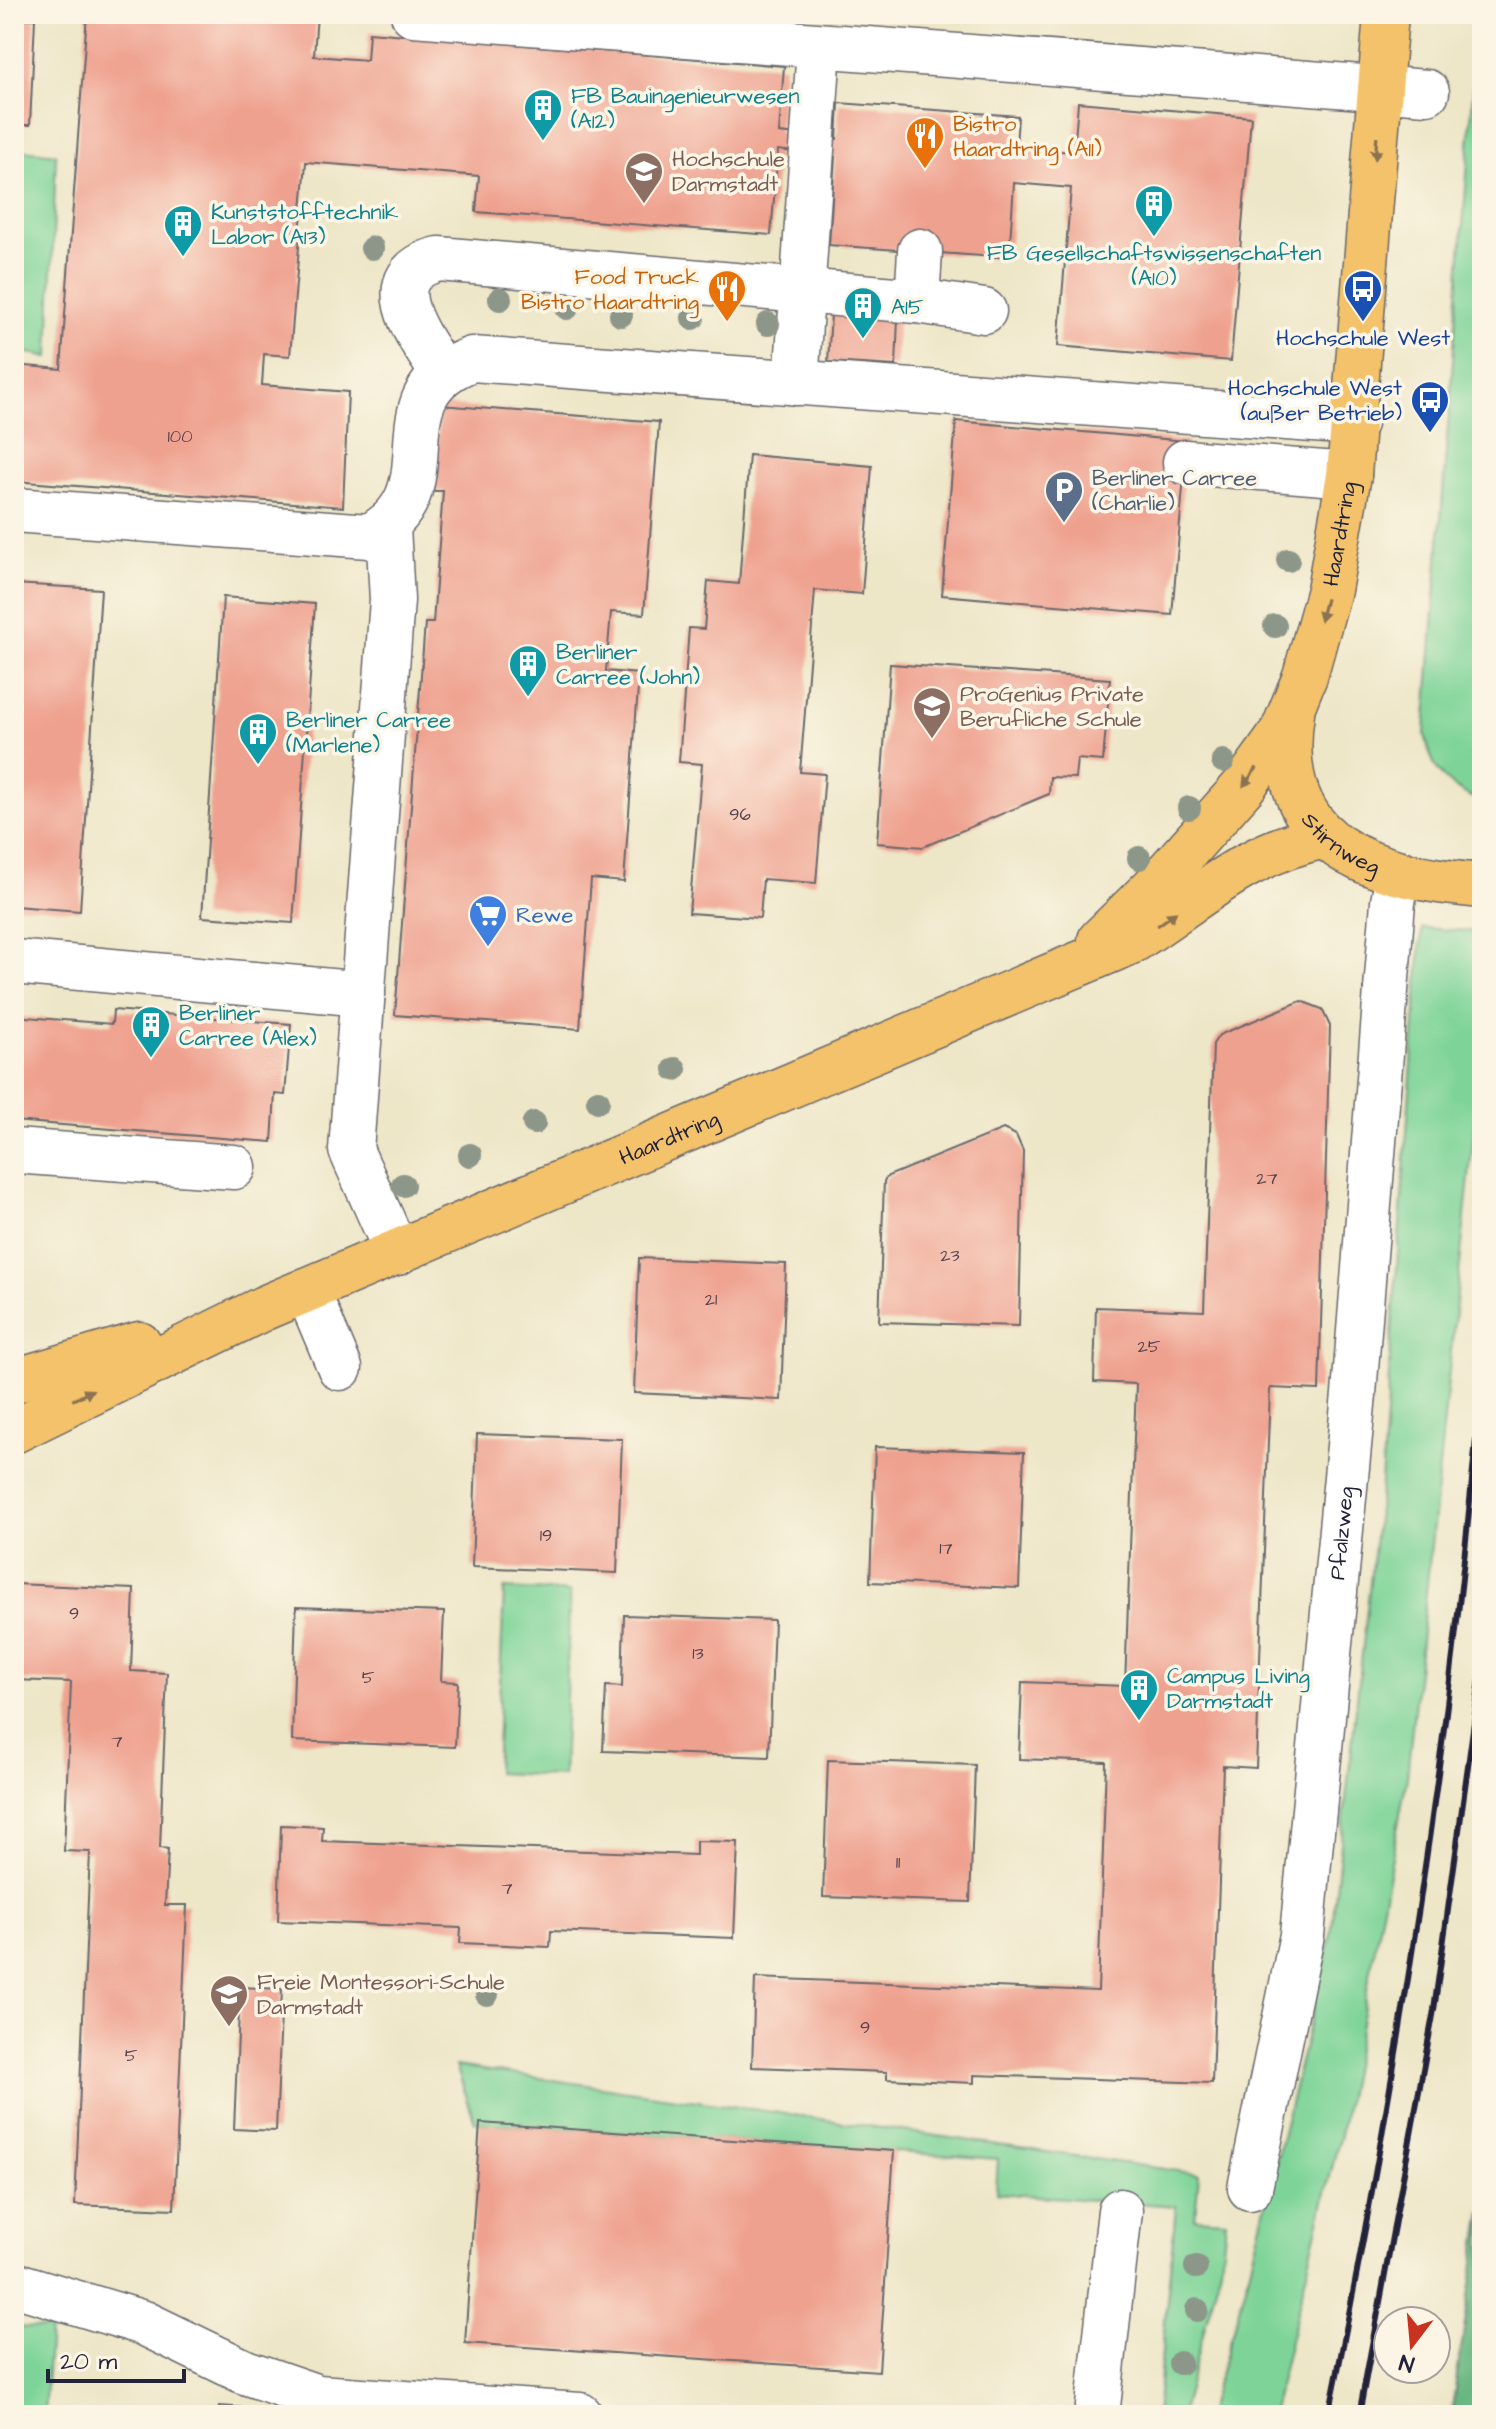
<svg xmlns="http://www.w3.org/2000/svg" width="1496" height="2429" font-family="'Architects Daughter',sans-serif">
	<rect width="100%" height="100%" fill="#fcf5e5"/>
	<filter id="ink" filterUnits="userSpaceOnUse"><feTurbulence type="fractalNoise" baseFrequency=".0125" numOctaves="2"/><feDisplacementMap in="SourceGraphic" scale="16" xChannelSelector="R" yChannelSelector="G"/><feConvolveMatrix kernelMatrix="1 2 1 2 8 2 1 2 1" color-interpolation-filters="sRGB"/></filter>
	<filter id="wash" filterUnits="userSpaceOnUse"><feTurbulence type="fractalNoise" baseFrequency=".006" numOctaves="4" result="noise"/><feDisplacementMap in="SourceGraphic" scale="32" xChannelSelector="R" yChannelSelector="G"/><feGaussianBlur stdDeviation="1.8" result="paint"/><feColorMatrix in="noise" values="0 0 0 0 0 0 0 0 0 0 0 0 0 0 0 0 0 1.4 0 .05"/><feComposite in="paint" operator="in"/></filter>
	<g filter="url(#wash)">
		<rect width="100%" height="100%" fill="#ede6c7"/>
		<!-- green -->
		<path fill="#7ed498" stroke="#507b6a" stroke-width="2" d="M1479,14H1482V801C1445,787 1431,770 1425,732Z
			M14,149L56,154L49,357L14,350Z
			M1422,928L1482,932V1052L1407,1777L1340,2135L1272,2415H1207L1245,2289L1331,1935L1381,1482Z
			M504,1589L570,1592L563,1776L496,1773Z
			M456,2066L1199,2174L1195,2218L1226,2220L1221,2267L1181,2415H1156L1176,2206L996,2193L998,2159L480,2123L475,2122Z
			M14,2327L50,2329L44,2415H14Z"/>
		<!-- forest -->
		<path fill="#66b680" stroke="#446c5e" stroke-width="2" d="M1482,2211V2415H1451Z"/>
		<g id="blocks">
			<!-- building -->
			<path fill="#efa18f" d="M87,14H317L314,56L367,60L369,32L784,66L779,133L837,139L839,103L1018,116L1016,148L1074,152L1078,102L1251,117L1231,361L1058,346L1071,188L1014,183L1009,258L829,245L835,157L778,150L771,235L476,212L479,176L306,162L290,356L264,354L262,385L348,392L343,507L14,481V365L61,369Z
				M14,18L35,19L30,125H14Z
				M831,314L898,318L896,366L828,362Z
				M440,405L659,422L644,614L611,612L606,671L639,674L624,882L591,879L580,1029L395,1015L425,623H433L443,491H433Z
				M956,421L1187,441L1172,615L942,595Z
				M749,455L872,466L862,594L815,590L800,772L825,774L816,883L763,879L760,918L689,913L702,764L679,762L689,628L704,629L708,581L739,584Z
				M14,584L101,589L80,911L14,906Z
				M223,597L315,604L293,923L202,917Z
				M890,664L1110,679L1103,761L1077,759L1075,778L1050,777L1049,794L923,847L877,843Z
				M1301,1001L1322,1009L1330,1026L1319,1390L1270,1388L1256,1768L1223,1766L1212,2083L974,2075V2083L887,2079V2072L752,2067L755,1978L1098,1991L1106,1762L1019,1759L1022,1682L1125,1686L1136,1384L1094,1382L1096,1307L1204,1311L1213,1044L1219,1035Z
				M113,1010L291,1024L285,1095L275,1094L272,1142L14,1121V1016L112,1024Z
				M1003,1129L1016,1135L1023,1151L1019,1326L879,1322L884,1181L888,1176Z
				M639,1258L786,1264L781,1400L634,1393Z
				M477,1434L622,1439L617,1573L472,1567Z
				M875,1447L1024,1452L1019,1588L870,1582Z
				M14,1584L134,1589L131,1671L167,1673L160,1848L168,1849L165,1905H187L174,2209L75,2205L90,1852L64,1851L71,1682L14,1680Z
				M296,1607L444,1612L441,1681L458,1682L455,1747L292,1741Z
				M624,1615L774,1620L769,1757L603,1751L606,1686L622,1687Z
				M828,1760L975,1765L970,1902L823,1897Z
				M281,1825L323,1827L322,1841L696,1855V1841L738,1842L734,1938L551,1931L550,1947L460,1943L461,1928L278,1921Z
				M240,1987L282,1989L276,2131L234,2129Z
				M480,2123L894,2151L879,2371L465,2343Z
				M219,2406L316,2413V2415H218Z"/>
		</g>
	</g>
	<g filter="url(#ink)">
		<use href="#blocks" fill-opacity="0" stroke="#69676c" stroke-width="2"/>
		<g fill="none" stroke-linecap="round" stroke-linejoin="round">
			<!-- minor casing -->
			<g stroke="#69676c" stroke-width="47">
				<g id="minor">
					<path d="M413,14L1427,92"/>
					<path d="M917,301L920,251"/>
					<path d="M442,372C419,338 372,275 439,259L917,301L984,311"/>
					<path d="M796,383L819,48"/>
					<path d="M1185,462L1349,475"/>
					<path d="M14,510L369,536C458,491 371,395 472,359L1355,423"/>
					<path d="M388,527L392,600L388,654L351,1150L397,1253"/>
					<path d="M14,962L363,994"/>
					<path d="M14,1151L234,1167"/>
					<path d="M307,1290L340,1368"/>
					<path id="s1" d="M1250,2188L1302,1935L1354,1394L1393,902L1398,875"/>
					<path d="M14,2284L144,2323L245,2372L318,2397L580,2415"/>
					<path d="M1097,2415L1120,2211"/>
				</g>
			</g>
			<!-- major casing -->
			<g stroke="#69676c" stroke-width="47">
				<g id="major">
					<path id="s2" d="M1292,713C1272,847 1372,877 1482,886"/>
					<path id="s3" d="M1100,940L1157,884L1244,786L1282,733L1305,676L1329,590L1349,475L1386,14"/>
					<path d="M14,1381L139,1344"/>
					<path id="s4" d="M14,1431L264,1308L1131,942C1199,899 1245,852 1326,836"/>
				</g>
			</g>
			<!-- minor -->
			<use href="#minor" stroke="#fff" stroke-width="44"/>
			<!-- major -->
			<use href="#major" stroke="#f3c26a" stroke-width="44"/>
			<!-- rail -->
			<path stroke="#22223b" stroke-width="6" d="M1329,2415C1399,2070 1453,1722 1482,1371
				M1359,2415L1434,2010L1482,1665"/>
		</g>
		<!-- trees -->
		<g fill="#8d9789">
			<circle cx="372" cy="248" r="12"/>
			<circle cx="500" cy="299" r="12"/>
			<circle cx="567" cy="308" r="12"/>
			<circle cx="621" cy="315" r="12"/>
			<circle cx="693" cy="318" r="12"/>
			<circle cx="768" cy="324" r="12"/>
			<circle cx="1288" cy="560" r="12"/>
			<circle cx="1275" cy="626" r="12"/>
			<circle cx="1223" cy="761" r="12"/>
			<circle cx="1189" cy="808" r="12"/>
			<circle cx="1139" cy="858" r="12"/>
			<circle cx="675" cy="1069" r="12"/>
			<circle cx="598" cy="1101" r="12"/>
			<circle cx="534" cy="1123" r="12"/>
			<circle cx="470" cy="1155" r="12"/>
			<circle cx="403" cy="1185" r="12"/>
			<circle cx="487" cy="1994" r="12"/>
			<circle cx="1196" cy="2267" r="12"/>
			<circle cx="1197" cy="2310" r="12"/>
			<circle cx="1180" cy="2363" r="12"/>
		</g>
		<!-- one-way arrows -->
		<defs><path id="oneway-solid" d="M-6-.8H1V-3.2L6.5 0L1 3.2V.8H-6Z" transform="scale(2)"/></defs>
		<g fill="#8a7252">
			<use href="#oneway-solid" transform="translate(1376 148) rotate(94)"/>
			<use href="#oneway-solid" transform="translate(1323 610) rotate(105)"/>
			<use href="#oneway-solid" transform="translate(1250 777) rotate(127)"/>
			<use href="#oneway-solid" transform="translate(1167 919) rotate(-36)"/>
			<use href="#oneway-solid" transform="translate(83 1395) rotate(-27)"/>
		</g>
	</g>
	<!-- icons -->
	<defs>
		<g id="building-pin" transform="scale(2)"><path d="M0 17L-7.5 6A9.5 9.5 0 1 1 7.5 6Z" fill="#0f9aa8" stroke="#fcf5e5"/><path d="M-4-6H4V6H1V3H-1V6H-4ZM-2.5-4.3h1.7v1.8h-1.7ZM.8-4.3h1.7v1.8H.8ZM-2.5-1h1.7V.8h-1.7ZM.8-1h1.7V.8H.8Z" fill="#fff"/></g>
		<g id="restaurant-pin" transform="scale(2)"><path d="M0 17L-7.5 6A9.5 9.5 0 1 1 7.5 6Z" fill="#e8710a" stroke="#fcf5e5"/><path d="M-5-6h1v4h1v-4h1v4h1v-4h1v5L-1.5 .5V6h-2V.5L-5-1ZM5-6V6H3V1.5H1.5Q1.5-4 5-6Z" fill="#fff"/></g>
		<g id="university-pin" transform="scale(2)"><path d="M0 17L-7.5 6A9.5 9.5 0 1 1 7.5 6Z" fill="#8d6e63" stroke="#fcf5e5"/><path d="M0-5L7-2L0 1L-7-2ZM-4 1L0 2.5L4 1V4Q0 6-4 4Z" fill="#fff"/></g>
		<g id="bus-pin" transform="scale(2)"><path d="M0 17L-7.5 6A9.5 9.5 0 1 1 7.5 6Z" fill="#1a4fb4" stroke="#fcf5e5"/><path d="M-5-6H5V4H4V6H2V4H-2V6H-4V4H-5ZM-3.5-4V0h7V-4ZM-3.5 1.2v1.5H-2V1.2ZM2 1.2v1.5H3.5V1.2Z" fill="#fff"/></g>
		<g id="parking-pin" transform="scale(2)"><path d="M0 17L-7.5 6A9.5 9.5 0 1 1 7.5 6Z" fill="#5c6f8a" stroke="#fcf5e5"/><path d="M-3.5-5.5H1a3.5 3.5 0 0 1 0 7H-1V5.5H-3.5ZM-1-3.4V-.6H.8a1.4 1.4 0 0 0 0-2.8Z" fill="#fff"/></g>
		<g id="school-pin" transform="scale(2)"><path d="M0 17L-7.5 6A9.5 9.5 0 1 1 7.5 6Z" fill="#8d6e63" stroke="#fcf5e5"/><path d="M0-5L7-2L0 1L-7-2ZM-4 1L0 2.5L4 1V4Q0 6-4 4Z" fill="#fff"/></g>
		<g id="supermarket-pin" transform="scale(2)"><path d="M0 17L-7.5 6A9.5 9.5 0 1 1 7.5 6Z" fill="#3f7fe0" stroke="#fcf5e5"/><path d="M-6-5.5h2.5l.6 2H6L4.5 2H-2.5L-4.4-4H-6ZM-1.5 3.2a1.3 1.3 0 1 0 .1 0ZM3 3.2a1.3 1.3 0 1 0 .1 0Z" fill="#fff"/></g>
	</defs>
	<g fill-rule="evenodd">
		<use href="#building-pin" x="543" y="108"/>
		<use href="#restaurant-pin" x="925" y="136"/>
		<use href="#university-pin" x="644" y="171"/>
		<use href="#building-pin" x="1154" y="204"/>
		<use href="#building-pin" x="183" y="224"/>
		<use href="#restaurant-pin" x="727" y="289"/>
		<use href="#bus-pin" x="1363" y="289"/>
		<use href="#building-pin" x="863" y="306"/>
		<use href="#bus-pin" x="1430" y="400"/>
		<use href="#parking-pin" x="1064" y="490"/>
		<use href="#building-pin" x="528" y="664"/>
		<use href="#school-pin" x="932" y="706"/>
		<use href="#building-pin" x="258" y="732"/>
		<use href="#supermarket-pin" x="488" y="914"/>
		<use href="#building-pin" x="151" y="1025"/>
		<use href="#building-pin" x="1139" y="1688"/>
		<use href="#school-pin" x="229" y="1994"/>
	</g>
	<g text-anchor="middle" stroke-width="7" stroke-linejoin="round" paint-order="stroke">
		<!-- number labels -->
		<g font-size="18" fill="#554250">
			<text x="180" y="442">100</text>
			<text x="740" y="820">96</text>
			<text x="1267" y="1184">27</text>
			<text x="950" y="1261">23</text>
			<text x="711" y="1305">21</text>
			<text x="1149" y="1352">25</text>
			<text x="546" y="1541">19</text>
			<text x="946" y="1554">17</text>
			<text x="74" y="1619">9</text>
			<text x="698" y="1659">13</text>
			<text x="368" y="1683">5</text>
			<text x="117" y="1747">7</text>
			<text x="898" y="1868">11</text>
			<text x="507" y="1894">7</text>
			<text x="865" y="2033">9</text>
			<text x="131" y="2061">5</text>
		</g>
		<!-- culture labels -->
		<g font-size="22" fill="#0d838f" stroke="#fcf5e5" text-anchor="start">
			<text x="571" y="103">FB Bauingenieurwesen<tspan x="571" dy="25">(A12)</tspan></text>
			<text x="211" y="219">Kunststofftechnik<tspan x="211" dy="25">Labor (A13)</tspan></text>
			<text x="1154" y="260" text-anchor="middle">FB Gesellschaftswissenschaften<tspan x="1154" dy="25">(A10)</tspan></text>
			<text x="891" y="314">A15</text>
			<text x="556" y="659">Berliner<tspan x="556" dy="25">Carree (John)</tspan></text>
			<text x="286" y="727">Berliner Carree<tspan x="286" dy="25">(Marlene)</tspan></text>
			<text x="179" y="1020">Berliner<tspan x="179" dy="25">Carree (Alex)</tspan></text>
			<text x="1167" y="1683">Campus Living<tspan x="1167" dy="25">Darmstadt</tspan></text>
		</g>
		<!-- food labels -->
		<g font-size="22" fill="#c56008" stroke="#fcf5e5" text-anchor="start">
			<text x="953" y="131">Bistro<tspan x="953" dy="25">Haardtring (A11)</tspan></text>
			<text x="699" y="284" text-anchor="end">Food Truck<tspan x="699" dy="25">Bistro Haardtring</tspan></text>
		</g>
		<!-- education labels -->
		<g font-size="22" fill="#785e54" stroke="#fcf5e5" text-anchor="start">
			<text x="672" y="166">Hochschule<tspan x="672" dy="25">Darmstadt</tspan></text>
			<text x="960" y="701">ProGenius Private<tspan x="960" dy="25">Berufliche Schule</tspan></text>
			<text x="257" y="1989">Freie Montessori-Schule<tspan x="257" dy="25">Darmstadt</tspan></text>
		</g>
		<!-- transit labels -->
		<g font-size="22" fill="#164399" stroke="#fcf5e5">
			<text x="1363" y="345">Hochschule West</text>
			<text x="1402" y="395" text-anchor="end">Hochschule West<tspan x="1402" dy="25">(außer Betrieb)</tspan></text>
		</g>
		<!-- service labels -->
		<g font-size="22" fill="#4e5e75" stroke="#fcf5e5" text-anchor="start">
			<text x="1092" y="485">Berliner Carree<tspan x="1092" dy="25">(Charlie)</tspan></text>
		</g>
		<!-- street labels -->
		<g font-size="22" fill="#22223b" stroke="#fcf5e5">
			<text dy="8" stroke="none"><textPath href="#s3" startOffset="484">Haardtring</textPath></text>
			<text dy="8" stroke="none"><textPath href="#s2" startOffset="150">Stirnweg</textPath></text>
			<text dy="8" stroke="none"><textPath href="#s4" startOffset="718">Haardtring</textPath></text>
			<text dy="8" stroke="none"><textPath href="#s1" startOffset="662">Pfalzweg</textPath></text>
		</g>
		<!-- shop labels -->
		<g font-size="22" fill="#366cbe" stroke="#fcf5e5" text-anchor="start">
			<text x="516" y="922">Rewe</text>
		</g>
	</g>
	<!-- margin -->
	<rect width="1496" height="2429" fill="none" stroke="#fcf5e5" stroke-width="48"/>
	<!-- north arrow -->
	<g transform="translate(1412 2345) rotate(196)"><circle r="38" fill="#fcf5e5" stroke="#a5a1a1" stroke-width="2"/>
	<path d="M0-6L14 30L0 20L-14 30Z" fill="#c8321e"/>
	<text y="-12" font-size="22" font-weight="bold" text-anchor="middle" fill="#22223b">N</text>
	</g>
	<!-- scale -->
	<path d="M48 2369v12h136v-12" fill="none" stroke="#22223b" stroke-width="4"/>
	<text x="60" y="2369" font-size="24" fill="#22223b" stroke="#fcf5e5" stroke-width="6" paint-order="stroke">20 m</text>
</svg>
